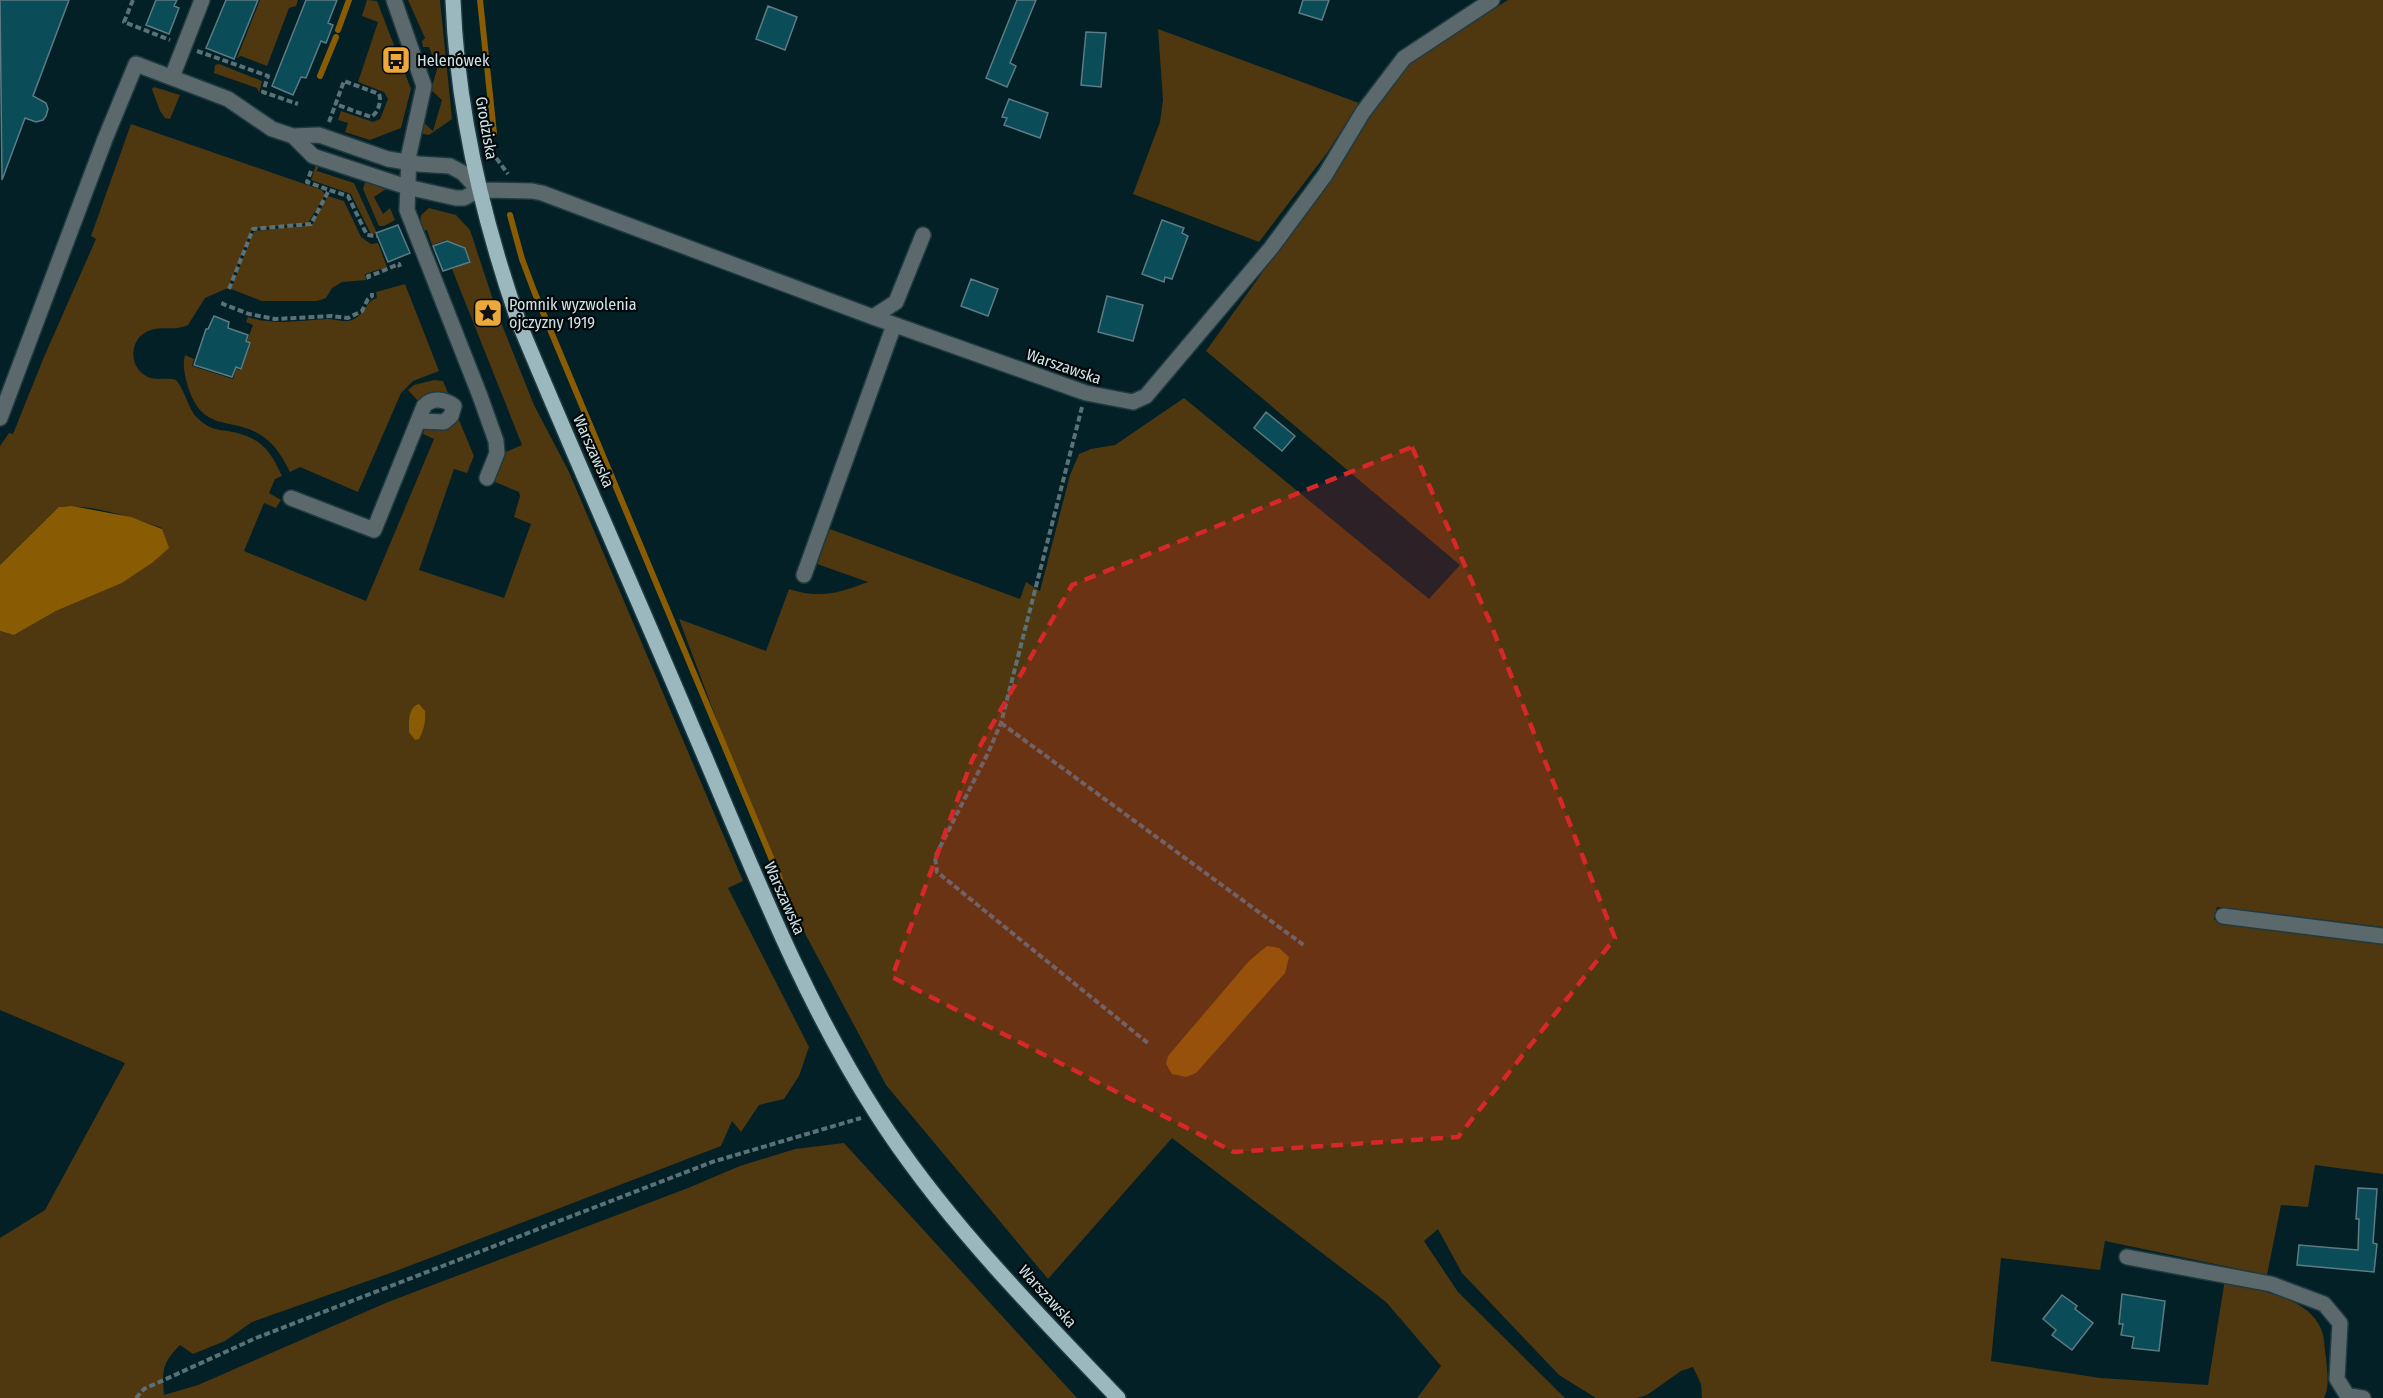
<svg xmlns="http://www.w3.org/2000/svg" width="2383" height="1398" font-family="'Fira Sans Condensed',sans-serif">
	<rect width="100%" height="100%" fill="#022026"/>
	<!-- green -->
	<path fill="#4f3710" d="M260,0H298L296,6L289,8L267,66L241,56L237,58Z
		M367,0L377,1L397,53L391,56L395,65L401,63L411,89L401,128L370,140L345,132L348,123L338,120L341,111L373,122L380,119L388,99L384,92L358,82L378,22L362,16Z
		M408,0H440L452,119L429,135L423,134L421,130L423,122L433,131L442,100L431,90L437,69L429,47H423L422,41L425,38Z
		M1508,0H2383V927L2217,907L2214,920L2383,941V1174L2315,1165L2308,1207L2281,1205L2267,1275L2105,1241L2100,1270L2001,1258L1991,1361L2100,1378L2208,1385L2225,1279C2255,1287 2309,1298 2321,1329C2325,1337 2324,1348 2326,1357C2327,1370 2330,1386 2324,1398H1702L1701,1384L1693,1367L1681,1371L1647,1395L1637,1398H1596L1559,1375L1462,1273L1438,1229L1424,1241L1458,1292L1565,1398H1417L1441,1366L1386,1302L1172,1138L1048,1279L886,1085L777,881L679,619L766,651L789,589C821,599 838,593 868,582L817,564L830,529L1020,599L1026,582L1040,591L1070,475L1079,454L1091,449L1115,445L1184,398L1429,599L1460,565L1206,351L1328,181L1349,143L1408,64Z
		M1158,29L1359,103L1327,153L1259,242L1133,194L1160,122L1163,100Z
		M219,64L262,81L259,93L257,88L214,73L215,65Z
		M154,87L180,95L170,119L165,118L160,111L152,89Z
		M131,124L322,190L325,195L308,223L252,229L228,288L205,298L188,325C176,331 163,326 151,330C129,336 127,368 148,377C157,381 167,377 176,380C187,393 187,411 202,422C210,429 219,430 228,431C260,437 269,448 282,476L275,479L269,493L281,500L276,508L264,503L244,551L366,601L434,439L423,434L425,427L446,426L459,420L474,456L467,473L454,469L419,570L504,598L531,524L514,517L520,496L519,492L495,482L501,454L522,445L452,269L471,262L466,248L446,240L432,245L427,230L423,231L420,223L421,215L429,208L456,215L470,230L498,315L534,405L569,472L743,881L728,888L809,1047L799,1076L784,1099L759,1105L741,1132L732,1121L721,1146L396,1271L252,1322L225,1341L193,1354L180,1345C162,1363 162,1370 164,1395L198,1385L388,1302L688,1188L740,1166L795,1149L844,1143L1077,1398H0V1238L45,1210L125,1063L0,1010V631L14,635L56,611L122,583L152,563L162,528C130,517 93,504 60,507L0,565V446L9,433L13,434L44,357L96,239L91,236Z
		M316,164L319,165L317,171L354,183L377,233L371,234L351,194L311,180Z
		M365,182L386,189L374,197L383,214L390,208L395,220L384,226H379L363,189Z
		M328,196L344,201L361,237L371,244L378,243L387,267L365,274L366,280L342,282L332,288L326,298L317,301H262L231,289L253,233L255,231L312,225Z
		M405,284L439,371L413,381L401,393L358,492L300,467L290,472C284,460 276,446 265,438C233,414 204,436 188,387C185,376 182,366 185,355L194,359L192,366L233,379L236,369L241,370L251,343L247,341L253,325L246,322L248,317C273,326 300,320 327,319C336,319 345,324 354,319C365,314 366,301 377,298L376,292Z
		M434,380L443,381L448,393L417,400L408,390L414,385Z"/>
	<!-- water -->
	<path fill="#895c04" d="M72,506L131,517L162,529L169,548L152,563L122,583L56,611L14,635L0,631V565L59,507Z
		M419,704L425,711C426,721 424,730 419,739L415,740L409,732C409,722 408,707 419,704Z
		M1267,946L1279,948L1289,957L1285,973L1196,1073L1186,1077L1172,1074L1166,1064L1168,1056L1249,961Z"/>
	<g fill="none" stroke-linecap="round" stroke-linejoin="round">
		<!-- stream -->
		<path stroke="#895c04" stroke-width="6" d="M480,0L494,133
			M338,30L349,0
			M320,76L336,37
			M510,215L522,259L534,291L780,879"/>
	</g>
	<!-- building -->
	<path fill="#0b4c59" stroke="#5d7b83" stroke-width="1.5" d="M0,0H69L33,96L46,103L48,109L46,116L43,120L36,122L25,118L2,180Z
		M156,0H177L174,6L179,8L169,34L146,25Z
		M226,0H258L234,59L206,48Z
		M306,0H337L328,23L333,25L326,43L321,41L306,78L301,77L293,95L272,86Z
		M1017,0H1036L1010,63L1016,66L1007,87L986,78Z
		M1303,0H1329L1322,20L1299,13Z
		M768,6L797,17L785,50L756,39Z
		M1086,32L1106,33L1101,87L1081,85Z
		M1009,99L1048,113L1040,138L1004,125L1007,118L1002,117Z
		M1162,220L1184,228L1182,233L1188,236L1172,279L1165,277L1164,282L1142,274Z
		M398,225L410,253L388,262L376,233Z
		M447,241L465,248L470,262L443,271L433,246Z
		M971,279L998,289L988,316L961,306Z
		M1107,296L1143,305L1133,341L1098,332Z
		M214,316L229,322L228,328L248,335L246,341L250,343L241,369L236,367L232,377L194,365L206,329H208Z
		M1266,412L1295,436L1282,451L1254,428Z
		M2358,1188L2377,1189L2373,1243L2377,1244L2374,1272L2297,1265L2299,1245L2358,1250L2359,1219H2356Z
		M2122,1294L2165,1301L2159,1351L2132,1348L2134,1337L2121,1335L2123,1324H2119Z
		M2062,1295L2077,1306L2075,1309L2093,1323L2072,1350L2052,1335L2056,1330L2043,1319Z"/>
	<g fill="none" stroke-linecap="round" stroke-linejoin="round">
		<!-- minor casing -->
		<g stroke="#1f3b41" stroke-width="18">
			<path id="minor" d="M394,0L424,86L409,154L407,210L480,396L496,441L497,453L487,478
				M172,77L202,0
				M293,136L313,156L407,187L456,198H464L479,190
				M479,190L532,191L542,193L873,317L1086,393L1133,402L1146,396L1271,248L1325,175L1363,112L1404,58L1492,0
				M873,317L896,302L923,235
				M0,418L105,139L136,64L228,99L272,129L293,136L319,135L388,159L418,164L450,166L463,173L479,190
				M419,421L444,422L451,416L454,406
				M291,498L374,530L424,406C432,397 445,399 454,406
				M804,575L894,325
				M2223,916L2383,936
				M2127,1257L2271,1284L2324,1304L2340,1323L2337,1379L2347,1395L2363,1398"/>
		</g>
		<!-- major casing -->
		<g stroke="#1f3b41" stroke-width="18">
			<path id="major" d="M453,0C457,110 483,220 519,323C576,461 638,598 696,736C751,864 801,996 876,1113C942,1217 1033,1309 1118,1398"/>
		</g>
		<!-- path -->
		<path stroke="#597177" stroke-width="4" stroke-dasharray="6 3" stroke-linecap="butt" d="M133,0L124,22L170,40
			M197,51L268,76L263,92L298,104
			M329,122L344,81L379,94C382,101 378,113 371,117L335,104
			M487,133L494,155L508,174
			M311,171L307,182L329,190
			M369,279L368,276C380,273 388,268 399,264L400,267
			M229,289L253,229L311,224L329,190L348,196L367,235L377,236
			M224,302L223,304L249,314L275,319L332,316L348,318L362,311L368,299L372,296V293
			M1082,407L1001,723L988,753L935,857L937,872L1149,1044
			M1001,723L1305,946
			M136,1398L144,1389L256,1338L712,1162L861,1118"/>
		<!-- minor -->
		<use href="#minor" stroke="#5c696c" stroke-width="15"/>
		<!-- major -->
		<use href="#major" stroke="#9cb8bf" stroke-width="15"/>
	</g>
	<!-- marked area -->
	<path fill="#d62828" fill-opacity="0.2" stroke="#d62828" stroke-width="4.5" stroke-dasharray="12 8" stroke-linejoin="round" d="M1412,447L1490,622L1615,938L1458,1137L1234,1152L892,977L972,760L1072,585Z"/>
	<!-- icons -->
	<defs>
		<g id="bus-square" transform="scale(1.5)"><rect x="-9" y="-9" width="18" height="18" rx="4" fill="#eca93a" stroke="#01080a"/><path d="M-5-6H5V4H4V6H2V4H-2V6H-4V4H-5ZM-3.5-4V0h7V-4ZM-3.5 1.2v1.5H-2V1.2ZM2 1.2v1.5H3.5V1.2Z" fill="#111"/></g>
		<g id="sight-square" transform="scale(1.5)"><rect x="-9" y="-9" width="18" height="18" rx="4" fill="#eca93a" stroke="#01080a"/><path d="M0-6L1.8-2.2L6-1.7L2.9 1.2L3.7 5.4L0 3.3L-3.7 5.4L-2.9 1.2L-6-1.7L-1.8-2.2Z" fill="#111"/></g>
	</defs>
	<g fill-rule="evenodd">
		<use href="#bus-square" x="396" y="60"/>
		<use href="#sight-square" x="488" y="313"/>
	</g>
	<g text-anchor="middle" stroke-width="4.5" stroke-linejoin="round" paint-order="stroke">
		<!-- poi labels -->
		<g font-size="16" fill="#d2e3e7" stroke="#01080a" text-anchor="start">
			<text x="417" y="66">Helenówek</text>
			<text x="509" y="310">Pomnik wyzwolenia<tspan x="509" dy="18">ojczyzny 1919</tspan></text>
		</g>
		<!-- street labels -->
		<g font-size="16" fill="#d2e3e7" stroke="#01080a">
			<text transform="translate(487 128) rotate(80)" y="6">Grodziska</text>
			<text transform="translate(1064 366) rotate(19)" y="6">Warszawska</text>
			<text transform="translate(594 451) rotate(66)" y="6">Warszawska</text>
			<text transform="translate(785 898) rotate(66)" y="6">Warszawska</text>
			<text transform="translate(1048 1296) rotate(48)" y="6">Warszawska</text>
		</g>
	</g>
</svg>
